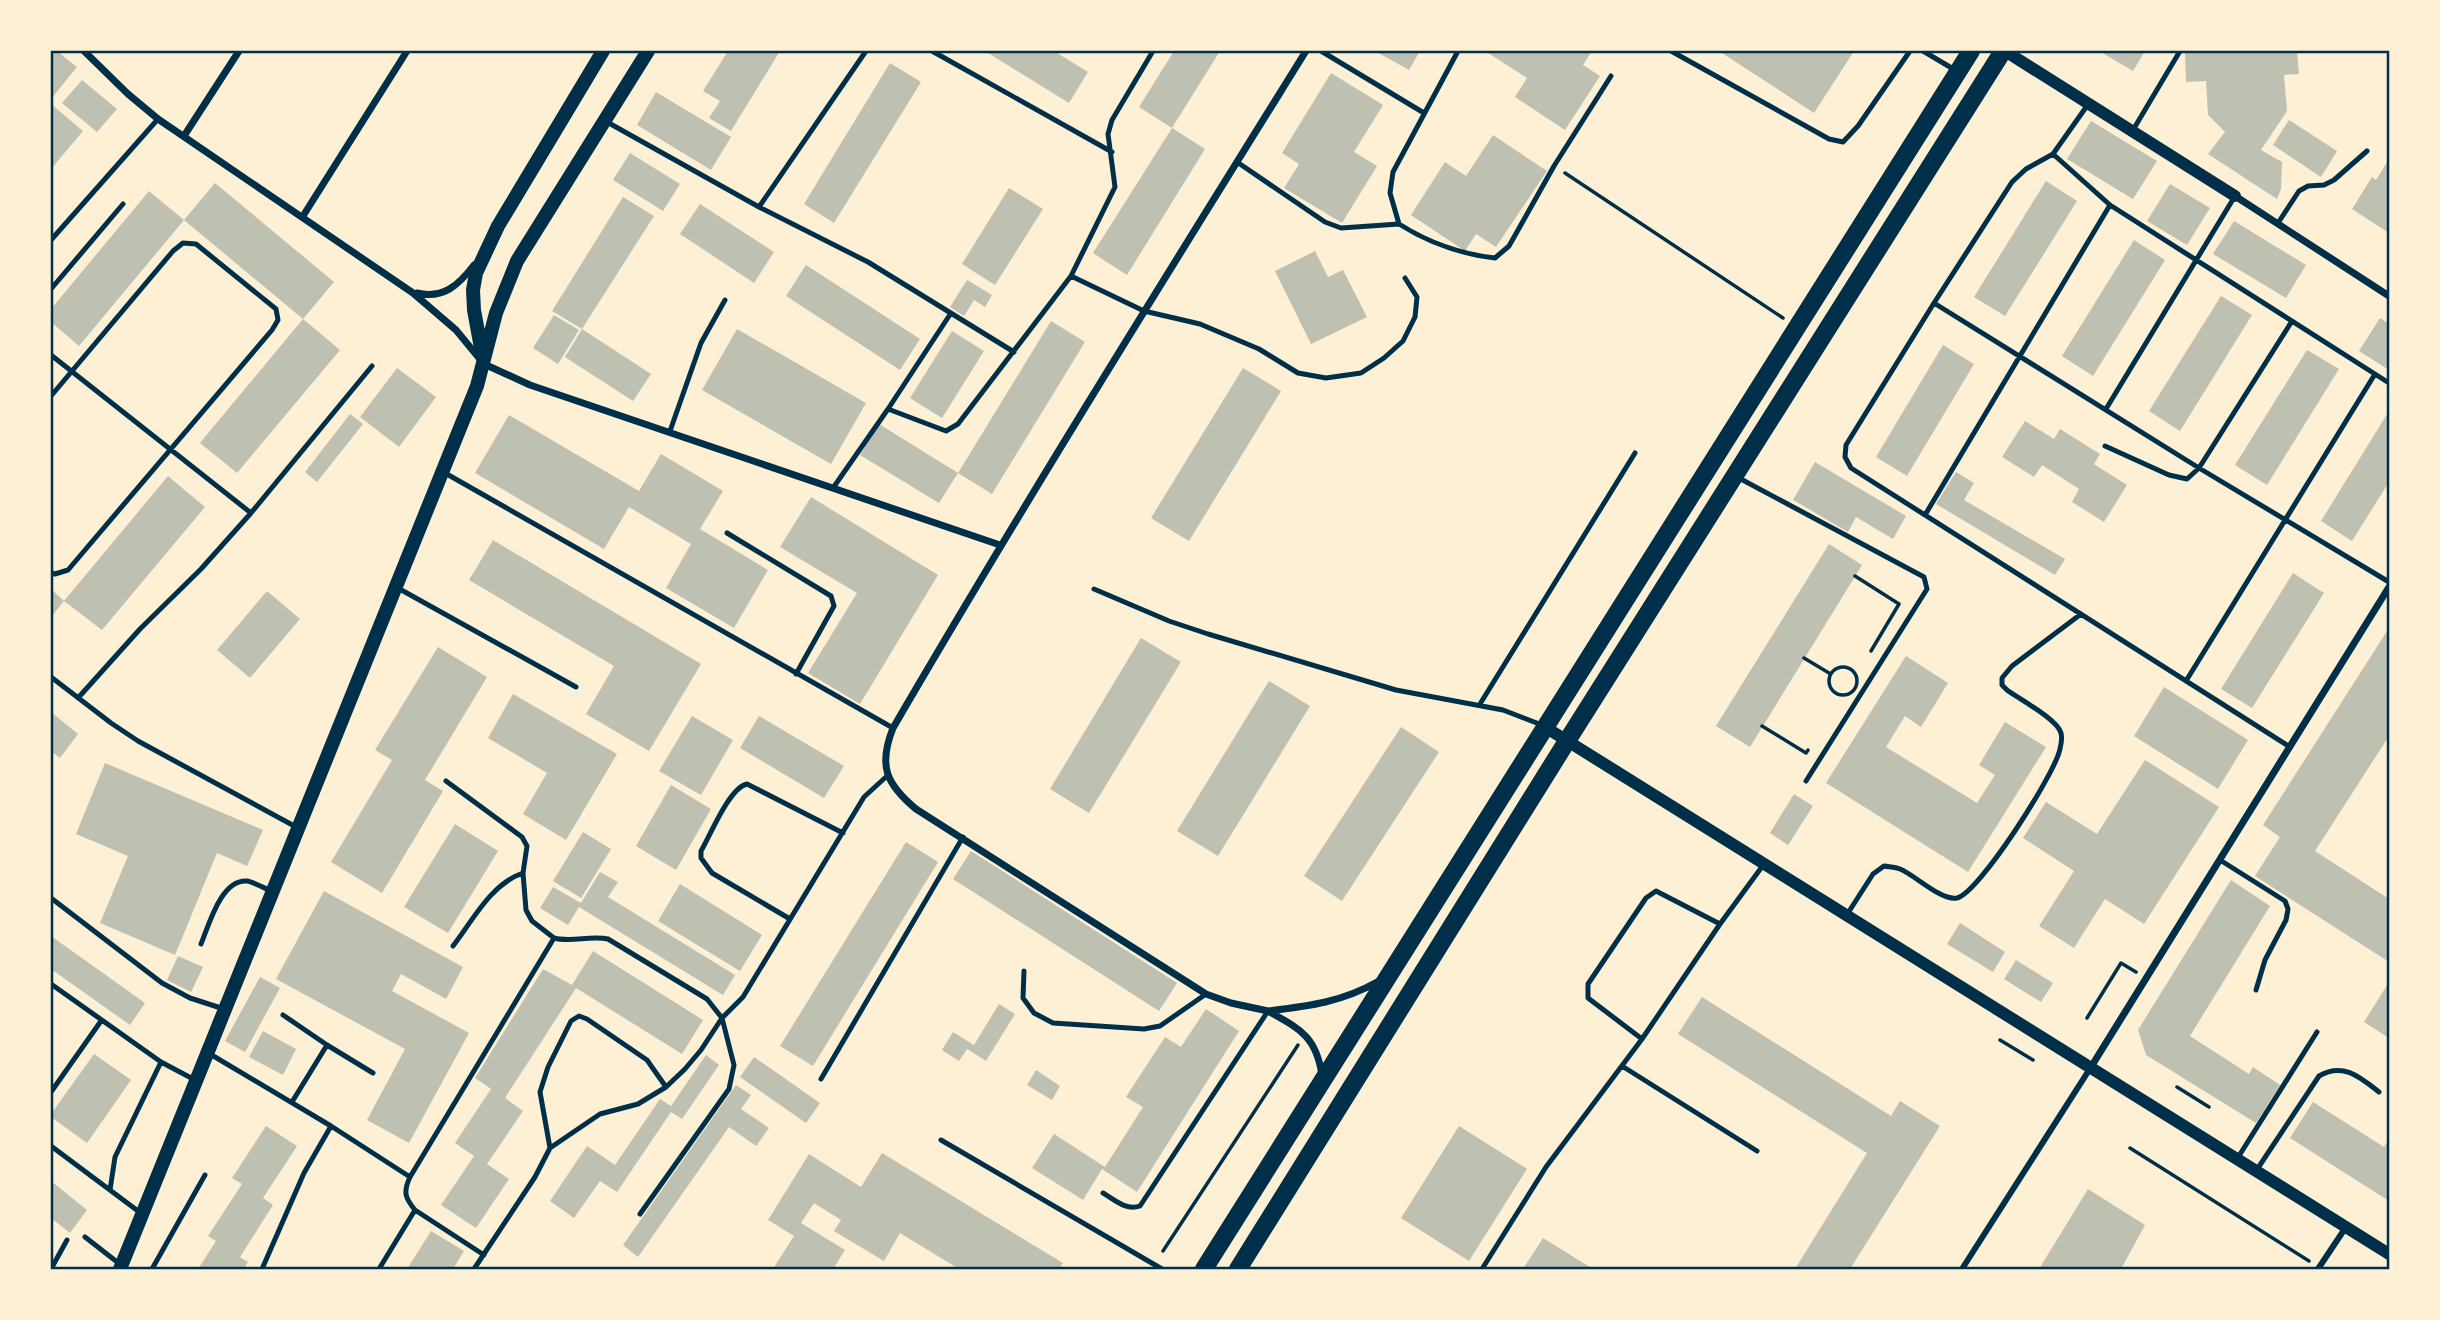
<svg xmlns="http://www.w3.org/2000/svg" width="2440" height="1320" font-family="Overpass,sans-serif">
	<rect width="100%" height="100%" fill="#fdf0d5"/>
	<!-- building -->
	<path fill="#bec0b2" d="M51,51H57L77,67L51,99Z
		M728,51H780L731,131L709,118L720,101L703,91Z
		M985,51H1054L1088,72L1069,103Z
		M1174,51H1220L1172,128L1139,107Z
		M1375,51H1420L1409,70Z
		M1485,51H1592L1583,65L1600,76L1565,130L1515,97L1527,78Z
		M1719,51H1854L1814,113Z
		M2099,51H2145L2133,71Z
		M2207,51H2297L2299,74L2284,75L2287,111L2261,150L2282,162L2281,189L2277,199L2208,154L2225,132L2208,115L2206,81L2186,82L2185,52Z
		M890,63L921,82L834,223L804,204Z
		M1331,73L1383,105L1354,152L1377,166L1342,223L1284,188L1299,164L1282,153Z
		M82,80L117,109L97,132L62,103Z
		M656,92L731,137L711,170L637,125Z
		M51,104L83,131L51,169Z
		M2289,120L2337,151L2321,177L2273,145Z
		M2091,121L2157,161L2133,199L2067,159Z
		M1172,128L1205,149L1127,275L1093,253Z
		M1493,135L1547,171L1496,247L1476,234L1465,251L1411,215L1445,162L1466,176Z
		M630,153L680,184L663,211L613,180Z
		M2389,159V233L2352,209L2372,177L2376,180Z
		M2046,181L2077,201L2005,316L1974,297Z
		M215,183L334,282L303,319L340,350L237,473L200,443L303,319L184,220Z
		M2170,184L2210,208L2187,245L2147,221Z
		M1009,188L1043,209L995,285L962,264Z
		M149,191L184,220L79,346L51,322V309Z
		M623,197L654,216L582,329L552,311Z
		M700,204L774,252L754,283L680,234Z
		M2234,221L2306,265L2286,298L2213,254Z
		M2134,240L2165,260L2093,376L2062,356Z
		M1315,251L1328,277L1343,270L1367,317L1311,344L1275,271Z
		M806,265L920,339L900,370L786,296Z
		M967,280L992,295L985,307L974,300L964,316L950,307Z
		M2221,296L2252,315L2180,431L2149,411Z
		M554,315L579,330L558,364L533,348Z
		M2380,318L2389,324V370L2359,351Z
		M1051,321L1085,342L992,494L958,473Z
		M582,329L651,374L633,401L565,357Z
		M737,329L866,403L831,464L702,390Z
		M952,331L984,351L942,418L910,398Z
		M1943,345L1974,364L1907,476L1876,457Z
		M2307,350L2339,369L2267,485L2235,465Z
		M397,368L436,397L399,447L360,417Z
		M1243,368L1281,391L1189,541L1151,518Z
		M2389,411V482L2352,541L2321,521Z
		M350,414L363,424L317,482L305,472Z
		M509,415L639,491L661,454L723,491L700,529L768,570L734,628L666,588L691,544L629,507L604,549L475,473Z
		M2025,421L2054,439L2060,429L2100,454L2094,464L2127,485L2104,522L2072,502L2079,489L2042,465L2034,477L2002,457Z
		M879,424L958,473L939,503L860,455Z
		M1815,462L1906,516L1893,539L1856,517L1848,532L1793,500Z
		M1956,472L1974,483L1964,500L2065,559L2055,575L1936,504Z
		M168,476L205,507L102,630L64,601L51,617V589L64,601Z
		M811,497L938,575L860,704L808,673L857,593L780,547Z
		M493,540L701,664L649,751L586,714L614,666L469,580Z
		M1829,544L1862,565L1750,747L1716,726Z
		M2293,573L2324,593L2252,708L2221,689Z
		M267,591L300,619L250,678L217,650Z
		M2389,628V736L2315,851L2389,899V962L2255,876L2280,837L2263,825Z
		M1141,638L1181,662L1089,813L1050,789Z
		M438,647L487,677L425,780L443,791L382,893L331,862L392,760L375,750Z
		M1906,656L1948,683L1921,727L1905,716L1886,747L1977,803L1995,775L1979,765L2005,722L2046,747L1968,872L1826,783Z
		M1269,681L1310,706L1218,856L1177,831Z
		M2164,687L2248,740L2218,789L2134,736Z
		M513,694L617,754L566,840L523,814L547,773L488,738Z
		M51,712L78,734L60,758L51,751Z
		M692,716L733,740L701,795L659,771Z
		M759,716L844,766L824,798L740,748Z
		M1401,727L1439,752L1342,901L1304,876Z
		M2145,760L2219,807L2144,924L2105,899L2074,948L2039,926L2074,871L2023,838L2046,802L2097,834Z
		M105,763L263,830L247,866L217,853L175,955L100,923L128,856L76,834Z
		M671,785L711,809L676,870L636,846Z
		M1794,794L1813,806L1788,845L1770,833Z
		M455,824L498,851L448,933L404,907Z
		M583,832L611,849L581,898L553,881Z
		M906,842L938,862L813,1066L780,1046Z
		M971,851L1177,983L1159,1011L953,879Z
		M600,872L618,882L608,897L735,975L723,995L579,907L568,925L540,908L553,887L581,903Z
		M2231,880L2270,906L2190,1036L2249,1074L2253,1067L2280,1085L2256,1123L2146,1055L2138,1030Z
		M680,884L762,935L740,971L658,921Z
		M324,891L463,967L446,999L401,974L392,991L469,1033L409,1143L367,1120L405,1049L276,979Z
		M1960,923L2005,952L1993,972L1947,944Z
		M51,936L145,1003L130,1025L51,969Z
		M593,951L703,1020L682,1054L576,988L505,1098L523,1111L487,1164L509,1179L476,1228L441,1205L474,1156L455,1143L491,1089L475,1078L543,969L572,985Z
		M178,956L203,967L191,992L167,980Z
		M2016,960L2053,983L2041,1002L2004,979Z
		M260,977L280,988L245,1052L225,1041Z
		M2389,982V1038L2364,1022Z
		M1702,997L1891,1116L1900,1101L1940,1126L1850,1269H1795L1867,1153L1678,1034Z
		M999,1004L1015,1014L986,1061L967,1049L959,1061L942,1050L953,1032L974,1045Z
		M1206,1009L1239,1031L1137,1192L1102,1169L1083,1200L1032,1168L1054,1134L1105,1167L1143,1107L1126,1097L1165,1037L1181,1047Z
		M263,1031L296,1049L283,1075L249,1057Z
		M94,1054L131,1080L87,1143L51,1117V1114Z
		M706,1055L719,1065L682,1119L671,1112L617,1192L600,1181L574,1218L550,1201L587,1146L615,1165L660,1099L671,1106Z
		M754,1057L820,1103L806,1123L740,1077Z
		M1036,1070L1060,1086L1052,1100L1027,1085Z
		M736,1085L751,1095L741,1109L769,1128L756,1146L729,1127L638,1257L623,1245Z
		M2313,1102L2384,1147L2389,1139V1201L2290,1138Z
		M266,1126L297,1146L263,1198L273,1205L240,1257L248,1262L244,1269H198L216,1241L208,1236L242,1184L232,1178Z
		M1459,1126L1527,1169L1469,1261L1401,1218Z
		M882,1153L1063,1263L1059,1269H959L900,1233L884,1261L834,1231L841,1220L814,1203L801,1223L845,1250L833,1269H773L794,1236L768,1220L809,1154L861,1187Z
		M51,1181L87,1210L70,1233L51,1218Z
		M2088,1189L2145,1225L2121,1269H2039Z
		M431,1231L464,1251L453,1269H407Z
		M1543,1238L1593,1269H1523Z"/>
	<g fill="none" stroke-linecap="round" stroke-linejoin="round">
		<!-- path -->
		<path stroke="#003049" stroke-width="3.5" d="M1565,173L1783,318
			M1855,576L1899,604L1871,651
			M1804,658L1829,673
			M1829 681a14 14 0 1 1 28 0a14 14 0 1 1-28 0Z
			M1762,726L1806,753L1808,750
			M2087,1018L2121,963L2136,972
			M2000,1040L2033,1060
			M2177,1087L2209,1107
			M2130,1148L2309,1261
			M1163,1251L1298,1045"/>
		<!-- service -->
		<path stroke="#003049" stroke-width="5" d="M932,51L1112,152
			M1153,51L1112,120L1108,134L1115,187L1071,276L1144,311L1200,324L1259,349L1298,373L1326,378L1361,373L1384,358L1403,341L1415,317L1417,297L1405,278
			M1321,51L1424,113
			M1458,51L1393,172L1390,193L1399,224C1429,243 1460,254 1495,258L1509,246L1554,166L1611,76
			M1671,51L1829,139L1843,142L1858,126L1910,51
			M1923,51L1955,70
			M2089,103L2053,154L2026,169L2012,182L1934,303L1846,445L1845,457L1851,468L2290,747
			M607,122L759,207L868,262L1014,352
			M2133,130L2180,51
			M2053,154L2110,205L2389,383
			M1237,162L1325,222L1341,228L1399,224
			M759,207L866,51
			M2278,223L2299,191L2308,186L2324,185L2334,180L2367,151
			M51,240L158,119
			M51,289L123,204
			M1934,303L2199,468L2389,582
			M51,355L251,513
			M51,396L173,251L183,243L196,244L276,309L278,320L272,330L68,570L55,574L51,573
			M888,409L951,313
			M2106,409L2235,196
			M670,431L701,343L725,300
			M2105,446L2169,475L2187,479L2199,468L2292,321
			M445,473L893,728
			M1737,477L1924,577L1927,589L1806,781
			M833,488L888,409L946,431L958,424L1071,276
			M1925,515L2110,205
			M727,533L831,596L834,606L796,674
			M396,587L576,687
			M1094,589L1169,621L1208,634L1396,690L1503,710L1542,725
			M51,677L111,723L138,741L298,828
			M2186,681L2375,374
			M78,698L140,629L201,569L251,513L372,366
			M1480,704L1635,453
			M2220,860L2285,901L2288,909L2286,920L2265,960L2256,990
			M51,898L162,983L190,998L224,1009
			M1848,913L1873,874L1884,866C1889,867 1895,867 1900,869C1915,875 1941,901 1957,898C1979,893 2055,774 2060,749C2061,745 2062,737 2061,733C2057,719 2019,699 2007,690L2002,685V678L2012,666L2081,614
			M790,919L712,873L701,858V851C711,834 729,788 747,784L843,833
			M554,938C572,943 590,935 608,939L707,999L722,1018L734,1065L729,1089L640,1214
			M201,944C209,925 221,879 247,881C254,882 265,889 272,891
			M453,946C473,920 491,884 523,873
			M1024,971L1023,998L1034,1013L1053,1023L1144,1029L1160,1026L1206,994
			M51,984L161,1062L195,1080
			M283,1015L327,1045L292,1102
			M1642,1039L1588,998V984L1646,898L1656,891L1720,924
			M327,1045L373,1073
			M210,1054L331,1126L410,1177
			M1622,1066L1757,1151
			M821,1079L963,837
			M51,1092L101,1021
			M941,1140L1162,1269
			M51,1146L142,1214
			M550,1148L600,1114L638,1104L666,1087L685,1069L701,1050L722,1018L743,997L864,797L887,776
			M2237,1159L2317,1032
			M2256,1171L2319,1076C2343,1062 2360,1077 2379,1092
			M110,1190L115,1157L161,1062
			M1103,1193C1115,1200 1126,1211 1140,1206L1268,1011
			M415,1210L484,1255
			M85,1237L121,1265
			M51,1269L67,1240
			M152,1269L205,1175
			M262,1269L304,1173L331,1126
			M379,1269L415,1210C405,1198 403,1192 410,1177L554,938L532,921L526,910L523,873L527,846L522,837L446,781
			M474,1269L535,1177L550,1148L540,1092L548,1067L571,1021L579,1016L587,1019L647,1060L666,1087
			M1482,1269L1546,1167L1642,1039L1720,924L1764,864"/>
		<!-- pedestrian -->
		<path stroke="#003049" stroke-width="6" d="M1962,1269L2091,1067
			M2318,1269L2346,1227"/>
		<!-- minor -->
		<path stroke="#003049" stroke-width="7" d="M84,51L128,94L158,119L413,293L456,330L484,364L530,385L1000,545
			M184,136L239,51
			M2235,196L2389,296
			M303,216L407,51
			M417,293C443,299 458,286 474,265
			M1268,1011L1231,1003L1206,994L916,809C886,784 878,766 893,728C1026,500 1166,276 1306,51
			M2091,1067L2389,587
			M1322,1075C1316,1036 1300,1029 1268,1011C1310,1006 1342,1002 1379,981"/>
		<!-- tertiary -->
		<path stroke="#003049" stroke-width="12" d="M2005,51L2235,196
			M1545,727L2389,1254"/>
		<!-- secondary -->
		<path stroke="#003049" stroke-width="14" d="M483,359L474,310L473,290L476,273L498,226L603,51
			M120,1269L477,386L496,313L517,261L648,51"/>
		<!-- primary -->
		<path stroke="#003049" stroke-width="18" d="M1204,1269L1971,51
			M1238,1269L1567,741L2003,51"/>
	</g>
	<!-- border -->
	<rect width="2440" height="1320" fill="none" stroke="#fdf0d5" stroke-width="105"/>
	<rect x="52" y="52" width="2336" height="1216" fill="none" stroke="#003049" stroke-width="2.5"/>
</svg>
